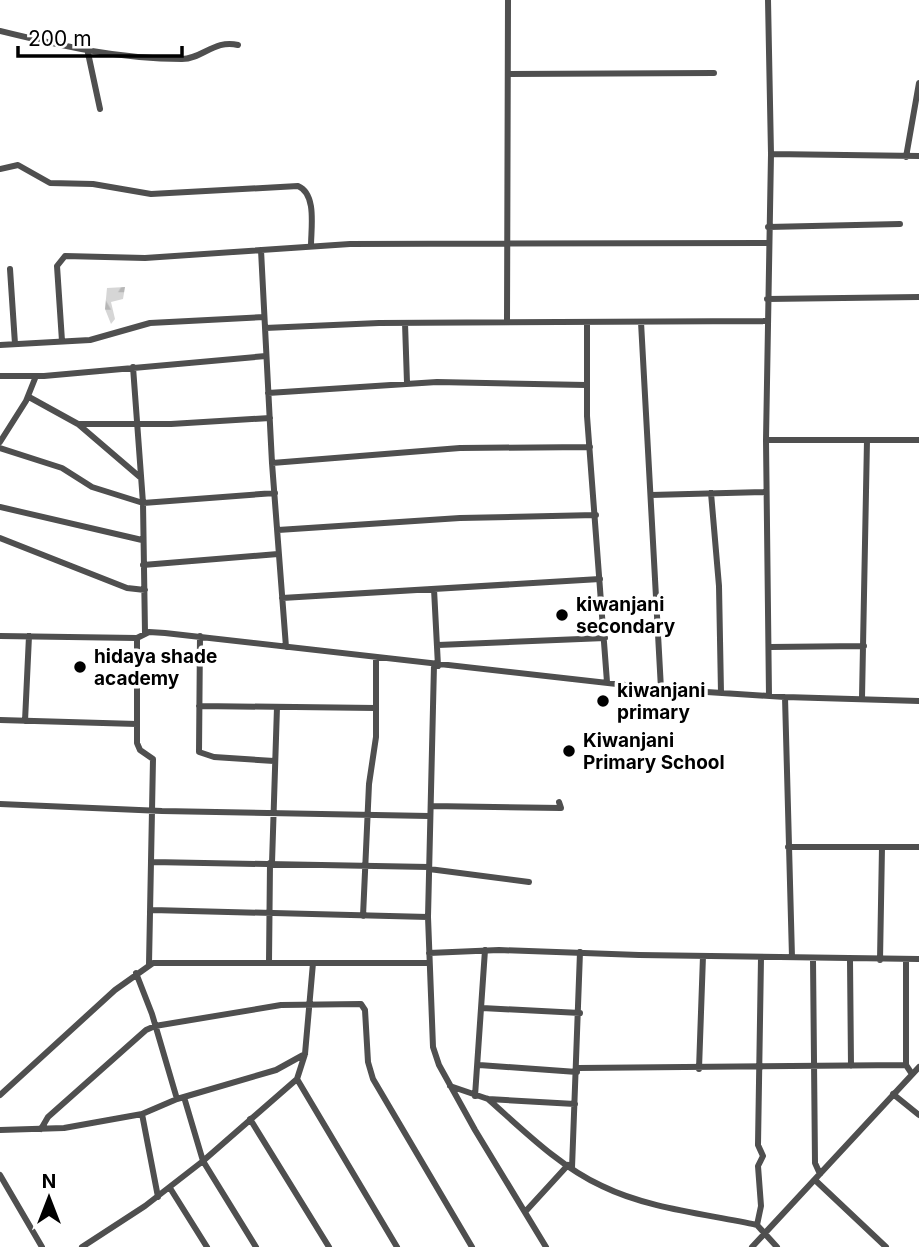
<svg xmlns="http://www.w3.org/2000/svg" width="919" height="1247" font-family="Inter,sans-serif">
	<defs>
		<pattern id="forest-firs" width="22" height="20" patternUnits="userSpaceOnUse" patternTransform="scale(1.75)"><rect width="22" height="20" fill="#d6d6d6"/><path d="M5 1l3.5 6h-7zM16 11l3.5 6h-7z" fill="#b6b6b6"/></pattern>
	</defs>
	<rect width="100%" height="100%" fill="#fff"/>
	<!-- forest -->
	<path fill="url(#forest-firs)" d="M125,287L123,299L111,302L115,319L111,324L105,309L107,288Z"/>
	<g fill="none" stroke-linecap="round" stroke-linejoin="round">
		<!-- minor -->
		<path stroke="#4f4f4f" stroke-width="6" d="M768,0L771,154L766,440L769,696
			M0,31C61,46 119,59 182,59C202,59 215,39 238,45
			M88,53L100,109
			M508,74L714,73
			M771,154L919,156
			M906,157L919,83
			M0,169L18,165L50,183L93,184L151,194L298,186C317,194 311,228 311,246
			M768,227L900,224
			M261,250L272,463L286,647
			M10,269L15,344
			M767,299L919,297
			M507,322L508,0
			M587,322V416L607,682
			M641,322L661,689
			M405,323L407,383
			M265,328L379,323L766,321
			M62,341L57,266L65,256L145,258L350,244L767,243
			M0,345L90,340L150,323L264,317
			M133,367L143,503L145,633
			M0,376H44L266,356
			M268,393L437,382L586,385
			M29,397L78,424H171L270,418
			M78,424L141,478
			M766,440H919
			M0,442L26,401L36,376
			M0,448L62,468L92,487L143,503L275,493
			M272,463L460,448L590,447
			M711,493L719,586L721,693
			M651,495L766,492
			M0,507L142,540
			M278,530L460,518L596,515
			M0,538L127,588L145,590
			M143,565L278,554
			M434,589L438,666
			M282,598L600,579
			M0,636L137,638L149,632L165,633L661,689L785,697L919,701
			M200,636L199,752L214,757L274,761
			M137,638V743L140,750L153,759L149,964
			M438,645L605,638
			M770,647L864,646
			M434,665L428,917L433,1047L439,1065L475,1130L546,1247
			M785,697L792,957
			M862,698L867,440
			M199,706L376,708
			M0,720L137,724
			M25,721L29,636
			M0,804L162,811L429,816
			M431,806L561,808L559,802
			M788,847H919
			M152,862L429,867
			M272,863L277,707
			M429,869L529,882
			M152,910L428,917
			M363,916L369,784L376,737V658
			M429,953L499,950L639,955L919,959
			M761,958L758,1145L763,1156L758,1166L761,1206L757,1225L777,1247
			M813,959L815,1163L820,1174
			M850,960L851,1066
			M880,960L882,847
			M906,960V1065L912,1074
			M269,962L270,863
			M136,973L152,1014L177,1099
			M482,1008L580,1013
			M479,1065L577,1072
			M578,1068L906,1065
			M699,1069L703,956
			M297,1079L397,1247
			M450,1086L488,1099L575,1104
			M893,1094L919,1115
			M0,1095L115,990L153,963H429
			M475,1096L485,950
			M184,1097L203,1161L297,1079L305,1054L313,963
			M488,1099C522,1129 560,1167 602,1186C649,1209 707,1214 757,1225
			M142,1114L158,1197
			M250,1119L329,1247
			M41,1129L48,1117L146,1030L155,1026L281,1005L361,1004L365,1010L368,1062L373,1079L472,1247
			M0,1130L64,1128L142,1114L177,1099L276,1070L305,1054
			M572,1168L580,952
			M0,1175L42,1247
			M815,1180L886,1247
			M170,1188L207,1247
			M525,1212L568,1165
			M82,1247L145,1206L203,1161L256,1247
			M752,1247L919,1067"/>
	</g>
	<!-- markers -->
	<g fill="#000" stroke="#fff" stroke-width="2.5">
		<circle cx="562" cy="615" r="7"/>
		<circle cx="80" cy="667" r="7"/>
		<circle cx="603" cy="701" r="7"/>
		<circle cx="569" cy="751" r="7"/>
	</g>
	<g text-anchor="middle" stroke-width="7" stroke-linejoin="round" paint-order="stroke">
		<!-- poi labels -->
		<g font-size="19" font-weight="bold" fill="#000" stroke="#fff" text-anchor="start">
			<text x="576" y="611">kiwanjani<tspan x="576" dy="22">secondary</tspan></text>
			<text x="94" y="663">hidaya shade<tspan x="94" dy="22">academy</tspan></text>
			<text x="617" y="697">kiwanjani<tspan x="617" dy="22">primary</tspan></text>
			<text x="583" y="747">Kiwanjani<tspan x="583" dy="22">Primary School</tspan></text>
		</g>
	</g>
	<!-- north arrow -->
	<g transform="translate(49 1198)" stroke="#ffffff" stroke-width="5" paint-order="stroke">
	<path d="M0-5L12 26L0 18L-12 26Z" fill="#000000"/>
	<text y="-10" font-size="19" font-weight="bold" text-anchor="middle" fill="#000000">N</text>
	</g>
	<!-- scale -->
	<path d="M18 46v10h164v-10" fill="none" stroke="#000000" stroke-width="3.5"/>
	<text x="28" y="46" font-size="21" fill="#000000" stroke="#ffffff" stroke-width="5" paint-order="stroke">200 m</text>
</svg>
